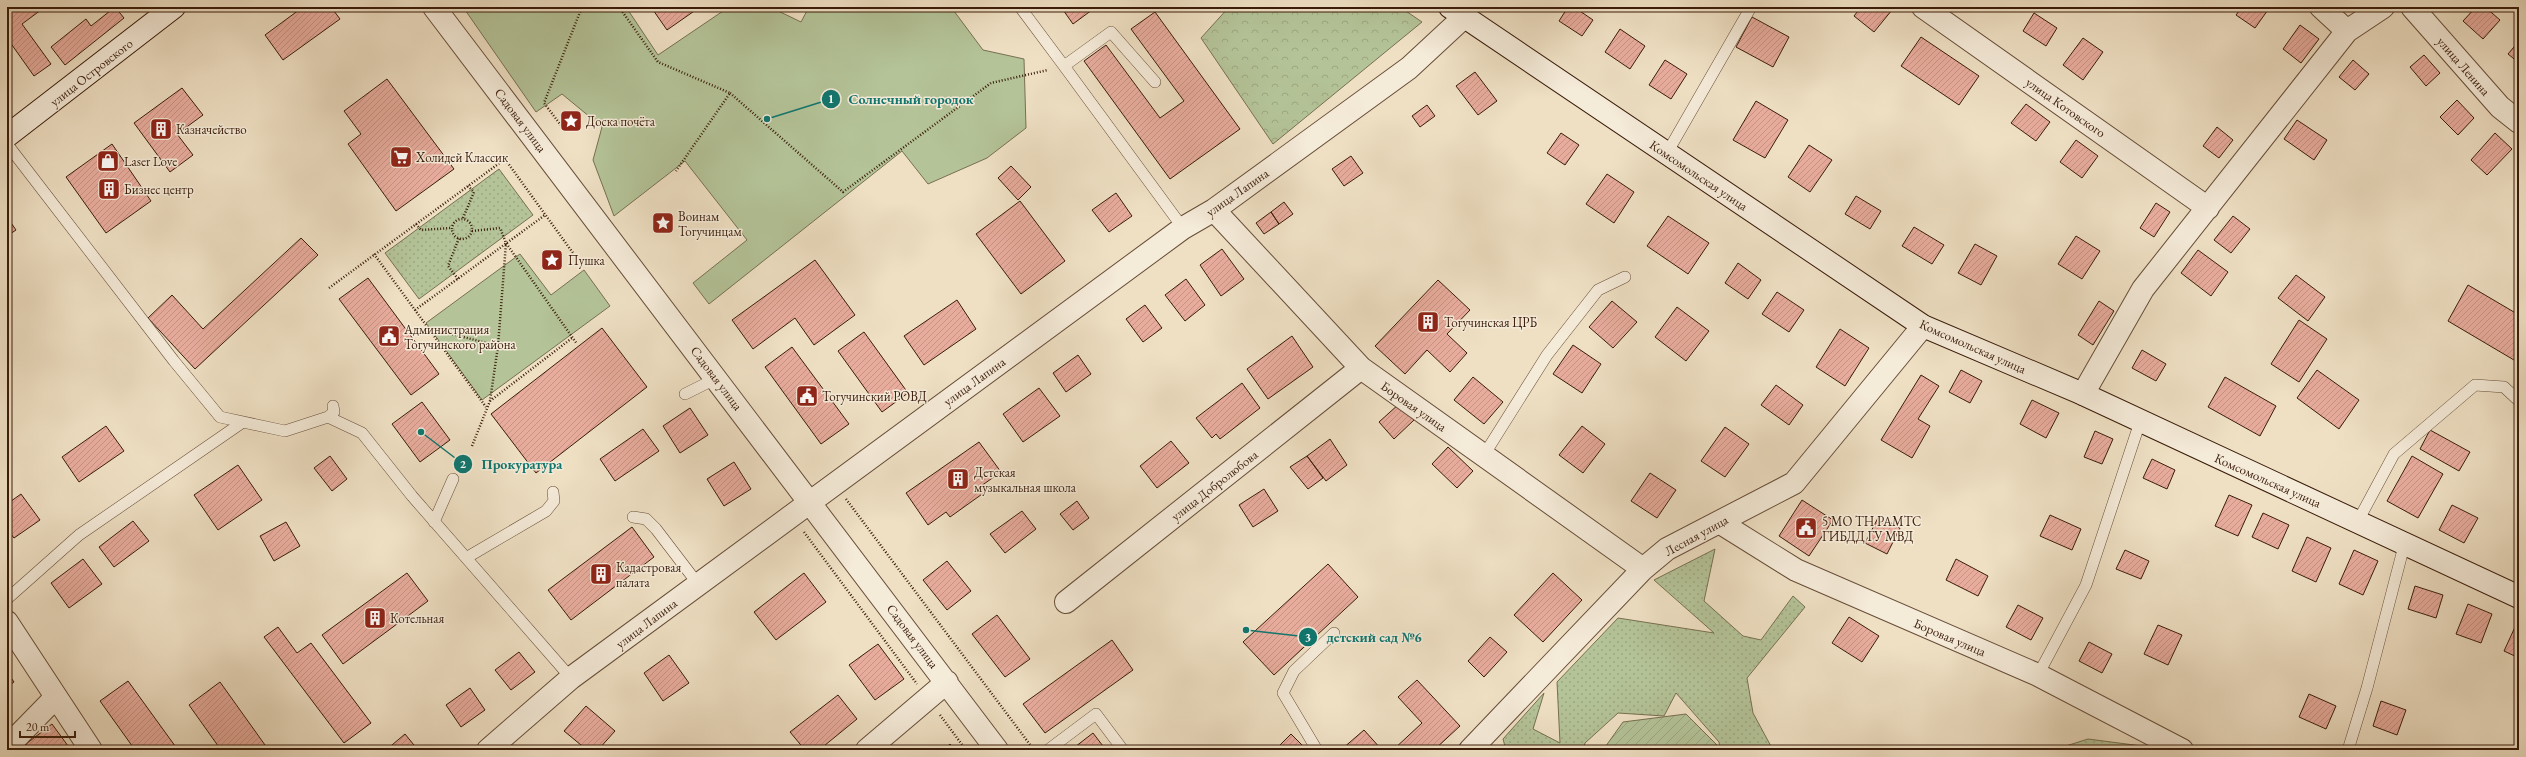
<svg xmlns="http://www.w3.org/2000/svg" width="2526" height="757" font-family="'EB Garamond',serif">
	<defs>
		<pattern id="grass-dots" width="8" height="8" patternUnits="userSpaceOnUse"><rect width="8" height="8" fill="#b4c398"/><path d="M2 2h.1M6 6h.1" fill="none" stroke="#9ca782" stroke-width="1.8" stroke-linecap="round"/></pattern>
		<pattern id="forest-crowns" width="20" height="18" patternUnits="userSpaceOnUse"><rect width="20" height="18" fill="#b4c398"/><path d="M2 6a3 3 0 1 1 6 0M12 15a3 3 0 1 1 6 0" fill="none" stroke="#9ca782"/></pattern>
		<pattern id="garden-furrows" width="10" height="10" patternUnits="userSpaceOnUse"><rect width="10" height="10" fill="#b4c398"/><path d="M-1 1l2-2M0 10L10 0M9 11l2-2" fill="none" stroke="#9ca782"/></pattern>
		<pattern id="building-hatch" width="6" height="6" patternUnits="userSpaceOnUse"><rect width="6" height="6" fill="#e8ac9d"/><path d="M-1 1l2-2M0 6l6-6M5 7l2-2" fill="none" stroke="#c89386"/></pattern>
	</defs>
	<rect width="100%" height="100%" fill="#efe0c4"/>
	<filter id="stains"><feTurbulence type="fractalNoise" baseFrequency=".005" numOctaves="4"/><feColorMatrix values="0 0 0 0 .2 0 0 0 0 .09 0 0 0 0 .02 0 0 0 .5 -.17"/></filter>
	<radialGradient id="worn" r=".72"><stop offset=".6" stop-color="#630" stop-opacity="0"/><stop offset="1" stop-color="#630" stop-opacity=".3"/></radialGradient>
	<!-- grass -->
	<path fill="url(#grass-dots)" stroke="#777051" d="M499,169L533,215L419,299L385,253Z
		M1715,549L1704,601L1743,636L1761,640L1793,596L1805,607L1747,678L1753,713L1773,750H1720L1719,742L1676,693L1664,716L1618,713L1585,743L1583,750H1506L1503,739L1544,693L1533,729L1560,743L1557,682L1618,618L1714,633L1654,580Z
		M2088,739L2142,746L2151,750H2053Z"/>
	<!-- forest -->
	<path fill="url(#forest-crowns)" stroke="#777051" d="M1229,7H1400L1422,22L1273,144L1201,38Z"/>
	<!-- park -->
	<path fill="#b4c398" stroke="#777051" d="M463,7H626L658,55L729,7H770L801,22L809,7H951L983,50L1024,59L1026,128L987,158L928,184L902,151L709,304L693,283L747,240L685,161L614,216L593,160L602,127L562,94L536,112Z
		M520,254L551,295L584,270L610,306L482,400L426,323Z"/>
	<!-- garden -->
	<path fill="url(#garden-furrows)" stroke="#777051" d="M1686,714L1720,748L1719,750H1603L1623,722Z"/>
	<!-- building -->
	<path fill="url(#building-hatch)" stroke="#3a1c0a" d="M7,7H45L22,24L51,64L34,76L7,38Z
		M115,7L124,18L65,65L51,47L86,19L91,26Z
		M303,7H331L340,19L283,60L265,35Z
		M651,7H700L667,30Z
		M1061,7H1096L1073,24Z
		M1568,7H1574L1593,20L1582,36L1559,21Z
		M1861,7H1888L1892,10L1874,32L1854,16Z
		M2242,7H2270L2255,28L2236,15Z
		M2476,7H2485L2500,20L2483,39L2463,21Z
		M1155,12L1240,129L1170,179L1084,61L1106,45L1160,118L1184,101L1131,29Z
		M2034,13L2057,28L2046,46L2023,31Z
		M1752,17L1789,37L1773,67L1736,47Z
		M2300,25L2319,39L2301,63L2283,49Z
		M1620,29L1645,46L1630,69L1605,52Z
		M1921,37L1979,76L1959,105L1901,66Z
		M2083,38L2103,52L2083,80L2063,65Z
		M2519,41V63L2508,54Z
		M2424,55L2440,73L2426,86L2410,67Z
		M1665,60L1687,74L1671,99L1649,85Z
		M2353,60L2369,74L2355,90L2339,77Z
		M1475,72L1497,101L1478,115L1456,86Z
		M387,79L454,169L396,211L348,144L361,134L344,111Z
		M182,88L203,115L177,134L193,155L170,172L134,123Z
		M2457,100L2474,118L2458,135L2440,117Z
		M1756,101L1788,120L1765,158L1733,140Z
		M2026,104L2050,122L2036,141L2011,123Z
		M1427,105L1435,116L1420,127L1412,116Z
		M2297,120L2327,140L2314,160L2284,139Z
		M2217,127L2233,140L2219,158L2203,146Z
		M1561,133L1579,145L1565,165L1547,153Z
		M2495,133L2512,149L2487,175L2471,160Z
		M2076,140L2098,156L2082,178L2060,162Z
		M112,144L151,201L106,233L66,177Z
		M1809,145L1832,160L1810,192L1788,177Z
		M1351,156L1363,173L1344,186L1332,169Z
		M1011,166L1031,187L1018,200L998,178Z
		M1607,174L1634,192L1614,223L1586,204Z
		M1116,193L1132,216L1109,232L1092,210Z
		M1856,196L1881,211L1870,229L1845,214Z
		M1020,201L1065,261L1021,294L976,234Z
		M1284,202L1293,214L1279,224L1271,212Z
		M2156,203L2170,212L2154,237L2140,228Z
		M1271,212L1279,224L1264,234L1256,223Z
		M1668,216L1709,243L1688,274L1647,246Z
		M2233,216L2250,229L2231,253L2214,240Z
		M7,217L16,230L7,236Z
		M1914,227L1944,245L1932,264L1902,246Z
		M2076,236L2100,251L2082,279L2058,264Z
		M301,238L318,255L195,369L148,318L172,295L203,329Z
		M1975,244L1997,256L1981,285L1958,273Z
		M1222,249L1244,279L1221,296L1200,265Z
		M2198,250L2228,272L2211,296L2181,273Z
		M815,260L855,315L814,345L795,318L753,349L732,320Z
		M1738,263L1761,280L1748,299L1725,283Z
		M2296,275L2325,297L2308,321L2278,298Z
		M368,278L439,374L411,395L339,299Z
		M1186,279L1205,305L1185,321L1165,295Z
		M1438,280L1470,310L1447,334L1467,353L1450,372L1427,350L1405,374L1375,346Z
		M2468,285L2519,315V363L2448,321Z
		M1777,292L1804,310L1789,332L1762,314Z
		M957,300L976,329L924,365L904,336Z
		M1612,301L1637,322L1613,348L1589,327Z
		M2099,301L2114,311L2093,345L2078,335Z
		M1145,305L1162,328L1143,342L1126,319Z
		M1677,307L1709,331L1686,361L1655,337Z
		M2299,320L2327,339L2299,382L2271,364Z
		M602,328L647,387L536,473L491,414Z
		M1840,329L1869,348L1845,386L1816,367Z
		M864,332L908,393L882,412L838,351Z
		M1292,336L1313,367L1268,399L1247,369Z
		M1573,345L1601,364L1582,393L1553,374Z
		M792,347L849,424L821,444L765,367Z
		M2142,350L2166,364L2156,381L2132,368Z
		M1078,355L1091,374L1066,392L1053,373Z
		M1961,370L1982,381L1970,403L1949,392Z
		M2317,370L2359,400L2339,429L2297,398Z
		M1921,375L1939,386L1918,419L1930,426L1912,458L1881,440Z
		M1473,377L1503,402L1484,424L1454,400Z
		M2225,377L2276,406L2260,436L2208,407Z
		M1242,383L1260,408L1220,439L1216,434L1212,438L1196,418Z
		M1776,385L1803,405L1789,425L1761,405Z
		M1039,388L1060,416L1023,442L1003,414Z
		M2032,400L2059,413L2046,438L2020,424Z
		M422,402L450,440L420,462L392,424Z
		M1399,404L1414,420L1394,439L1379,422Z
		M690,408L708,435L680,453L663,426Z
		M106,426L124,451L79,482L62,457Z
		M1582,426L1605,444L1583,473L1559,455Z
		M1725,427L1749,444L1725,477L1701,461Z
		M643,429L659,451L615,481L600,459Z
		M2430,430L2470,452L2459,471L2420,449Z
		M2095,431L2113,439L2102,464L2084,457Z
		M1330,439L1347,465L1326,481L1307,456Z
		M1171,441L1189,463L1157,488L1140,466Z
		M979,442L1001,472L981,486L985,492L950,517L946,512L928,525L906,493Z
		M1448,447L1473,471L1457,488L1432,464Z
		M330,456L347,479L332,491L314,468Z
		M1307,456L1323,478L1308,489L1290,467Z
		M2412,456L2443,474L2418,518L2387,501Z
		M2152,459L2175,470L2167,489L2143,478Z
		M734,462L751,489L724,506L707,479Z
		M238,465L262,500L218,530L194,495Z
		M1650,473L1676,490L1657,518L1631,501Z
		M1264,489L1278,511L1253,527L1239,505Z
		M21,494L40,520L14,538L7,529V504Z
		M2229,495L2252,505L2238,536L2215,526Z
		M1802,500L1833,520L1809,556L1779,536Z
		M1077,501L1089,518L1073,530L1060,514Z
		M2452,505L2478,518L2464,543L2439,530Z
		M1022,511L1036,529L1005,553L990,534Z
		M2263,513L2289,525L2278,549L2252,537Z
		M2050,515L2081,529L2072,550L2040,536Z
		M1879,516L1900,528L1887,554L1865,543Z
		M133,521L149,541L114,567L99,547Z
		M286,522L300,546L274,561L260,536Z
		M632,527L654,557L571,620L548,590Z
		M2307,537L2331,548L2316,582L2292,571Z
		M2125,550L2149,561L2141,579L2116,569Z
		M2354,550L2378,561L2363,595L2339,584Z
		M83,559L102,584L69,608L51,583Z
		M1956,559L1988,576L1978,596L1946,580Z
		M947,561L971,591L947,610L923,580Z
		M1328,564L1358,597L1274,675L1243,642Z
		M407,573L428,601L343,664L322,635Z
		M804,573L826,602L776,640L754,612Z
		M1553,573L1582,600L1543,642L1514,615Z
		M2415,586L2443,595L2436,618L2408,609Z
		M2468,604L2492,614L2481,643L2456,634Z
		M2018,605L2043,618L2031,640L2006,627Z
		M997,615L1030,659L1005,677L972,634Z
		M1849,617L1879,636L1862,662L1832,643Z
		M2158,625L2182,635L2168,665L2144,654Z
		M278,627L297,653L311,643L371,723L344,743L264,637Z
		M2515,627L2519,629V658L2504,651Z
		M1490,637L1507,652L1484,677L1468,661Z
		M1112,640L1133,670L1045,733L1023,704Z
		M2089,642L2112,654L2102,673L2079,661Z
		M878,644L904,679L875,700L849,665Z
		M519,652L535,672L511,690L495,670Z
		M669,655L689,683L663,701L644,673Z
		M7,672L14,682L7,687Z
		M1417,680L1460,726L1434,750H1393L1422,723L1398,697Z
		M128,681L178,750H135L100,701Z
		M220,682L265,745L257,750H221L189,705Z
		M470,688L485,710L461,727L446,705Z
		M2309,694L2336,706L2326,729L2299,717Z
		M838,695L857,719L819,750H805L790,732Z
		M2381,701L2406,710L2397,735L2373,726Z
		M586,706L615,731L598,750H587L564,731Z
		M52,724L71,750H30L26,744Z
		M1364,730L1382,750H1343L1342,749Z
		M1093,733L1106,750H1071Z
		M405,734L418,750H386Z
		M1291,734L1307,750H1275Z
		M950,744L956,750H943Z"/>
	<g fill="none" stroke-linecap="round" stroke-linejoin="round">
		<!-- lane casing -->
		<g stroke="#674d38" stroke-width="12">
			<path id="lane" d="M1020,7L1064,66
				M1155,82L1111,32L1064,66L1183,228
				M7,144L174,361L220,417L285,431L328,417L362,433L412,496L571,678
				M1667,153L1751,7
				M685,394L717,378
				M328,417L334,412L333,406
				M1484,455L1547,355L1598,290L1625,277
				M633,517L646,519L656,529L698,584
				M2358,521L2394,454L2475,385L2504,387L2519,401
				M434,522L453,479
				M466,558L546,511L554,501L553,492
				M7,599L79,535L243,422
				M2038,675L2086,585L2140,422
				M1048,750L1096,714L1123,750
				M1317,750L1283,693L1294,671L1334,633
				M2348,750L2367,688L2405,542"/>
		</g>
		<!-- street casing -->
		<g stroke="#674d38" stroke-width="24">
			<path id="street" d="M434,7L997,750
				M1923,7L2208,208
				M2321,7L2347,31
				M2412,7L2500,107L2519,122
				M1214,210L1361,368L1643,569
				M2083,394L2143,289L2347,31L2383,7
				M1719,522L1796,570L2038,675L2182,750
				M1066,602L1361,368
				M7,622L91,750
				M7,747L56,697
				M488,750L571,678L1183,228L1214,210L1409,68L1464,17
				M867,750L947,682
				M1470,750L1643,569L1667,549L1794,483L1923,326"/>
		</g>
		<!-- secondary casing -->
		<g stroke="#3a1c0a" stroke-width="24">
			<path id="secondary" d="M1450,7L1923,326L2083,394L2519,597
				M7,136L174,7"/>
		</g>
		<!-- path -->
		<path stroke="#3a1c0a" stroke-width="2.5" stroke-dasharray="1 2" stroke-linecap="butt" d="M619,7L658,62L730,93L676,171
			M730,93L843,192L991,83L1048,70
			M563,128L544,103L582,7
			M463,218L474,192L468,186
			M452 229a10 10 0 1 1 20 0a10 10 0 1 1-20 0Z
			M416,224L421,230L451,228
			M472,231L500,228L506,243L577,344
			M374,254L486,407
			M458,279L448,266L459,238
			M329,288L505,159L573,253
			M415,310L545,215
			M429,328L498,346
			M490,401L572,338
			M472,446L490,401L498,346L506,243
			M846,499L1034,750
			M804,532L917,684
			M940,715L966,750"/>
		<!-- lane -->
		<use href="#lane" stroke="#f5ebd9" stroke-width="11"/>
		<!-- street -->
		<use href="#street" stroke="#f5ebd9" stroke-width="22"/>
		<!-- secondary -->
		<use href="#secondary" stroke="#f5ebd9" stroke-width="22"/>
	</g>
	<!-- icons -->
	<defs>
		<g id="sight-square" transform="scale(1.15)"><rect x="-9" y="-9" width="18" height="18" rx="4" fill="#8f2418" stroke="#f5ebd9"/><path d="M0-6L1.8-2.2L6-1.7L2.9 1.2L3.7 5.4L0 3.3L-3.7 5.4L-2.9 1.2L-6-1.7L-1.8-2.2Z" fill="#fff"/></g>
		<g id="building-square" transform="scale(1.15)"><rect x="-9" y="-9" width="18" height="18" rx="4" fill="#8f2418" stroke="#f5ebd9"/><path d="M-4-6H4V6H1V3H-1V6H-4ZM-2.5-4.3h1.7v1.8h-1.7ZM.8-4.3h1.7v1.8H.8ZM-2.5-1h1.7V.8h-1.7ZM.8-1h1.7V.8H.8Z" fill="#fff"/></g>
		<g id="supermarket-square" transform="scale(1.15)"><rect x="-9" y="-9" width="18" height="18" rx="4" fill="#8f2418" stroke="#f5ebd9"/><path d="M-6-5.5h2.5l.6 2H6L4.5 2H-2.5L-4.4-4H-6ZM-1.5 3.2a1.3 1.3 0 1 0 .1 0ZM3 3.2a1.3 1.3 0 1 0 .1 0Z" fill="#fff"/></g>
		<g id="shop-square" transform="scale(1.15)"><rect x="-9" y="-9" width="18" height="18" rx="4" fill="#8f2418" stroke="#f5ebd9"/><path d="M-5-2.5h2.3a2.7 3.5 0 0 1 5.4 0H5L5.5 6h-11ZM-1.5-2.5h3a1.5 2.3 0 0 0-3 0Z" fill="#fff"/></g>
		<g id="civic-square" transform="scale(1.15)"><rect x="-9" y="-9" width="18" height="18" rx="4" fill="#8f2418" stroke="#f5ebd9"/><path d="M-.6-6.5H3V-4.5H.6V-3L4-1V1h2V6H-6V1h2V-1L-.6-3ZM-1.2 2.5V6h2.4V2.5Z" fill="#fff"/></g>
	</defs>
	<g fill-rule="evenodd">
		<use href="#sight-square" x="571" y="121"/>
		<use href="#building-square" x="161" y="129"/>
		<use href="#supermarket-square" x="401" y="157"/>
		<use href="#shop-square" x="108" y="161"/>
		<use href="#building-square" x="109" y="189"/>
		<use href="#sight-square" x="663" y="223"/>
		<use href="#sight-square" x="552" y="260"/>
		<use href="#building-square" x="1428" y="322"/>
		<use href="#civic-square" x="389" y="336"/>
		<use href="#civic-square" x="807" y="396"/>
		<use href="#building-square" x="958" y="479"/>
		<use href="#civic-square" x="1806" y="528"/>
		<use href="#building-square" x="601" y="574"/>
		<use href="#building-square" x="375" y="618"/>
	</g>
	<g text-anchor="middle" stroke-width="3" stroke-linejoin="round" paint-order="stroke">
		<!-- street labels -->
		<g font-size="13" fill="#3a1c0a" stroke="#f5ebd9">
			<text transform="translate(2464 66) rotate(49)" y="5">улица Ленина</text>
			<text transform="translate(91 72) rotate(-38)" y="5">улица Островского</text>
			<text transform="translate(2066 107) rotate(35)" y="5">улица Котовского</text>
			<text transform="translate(521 120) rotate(53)" y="5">Садовая улица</text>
			<text transform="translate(1699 175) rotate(34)" y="5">Комсомольская улица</text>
			<text transform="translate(1237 192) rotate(-35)" y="5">улица Лапина</text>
			<text transform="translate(1973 346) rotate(24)" y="5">Комсомольская улица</text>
			<text transform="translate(717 378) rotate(53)" y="5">Садовая улица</text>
			<text transform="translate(974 381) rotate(-36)" y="5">улица Лапина</text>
			<text transform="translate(1414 406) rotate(35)" y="5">Боровая улица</text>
			<text transform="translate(2268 480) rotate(24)" y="5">Комсомольская улица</text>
			<text transform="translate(1214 485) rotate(-38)" y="5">улица Добролюбова</text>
			<text transform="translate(1696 535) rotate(-29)" y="5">Лесная улица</text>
			<text transform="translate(646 623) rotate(-37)" y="5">улица Лапина</text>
			<text transform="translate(913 636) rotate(53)" y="5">Садовая улица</text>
			<text transform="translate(1950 637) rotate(23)" y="5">Боровая улица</text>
		</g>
		<!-- poi labels -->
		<g font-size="13" fill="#3a1c0a" stroke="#f5ebd9" text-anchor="start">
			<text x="586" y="126">Доска почёта</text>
			<text x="176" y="134">Казначейство</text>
			<text x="416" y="162">Холидей Классик</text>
			<text x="124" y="166">Laser Love</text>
			<text x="124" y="194">Бизнес центр</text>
			<text x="678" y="221">Воинам<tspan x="678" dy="15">Тогучинцам</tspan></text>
			<text x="568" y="265">Пушка</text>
			<text x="1444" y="327">Тогучинская ЦРБ</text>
			<text x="404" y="334">Администрация<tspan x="404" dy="15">Тогучинского района</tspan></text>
			<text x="822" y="401">Тогучинский РОВД</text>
			<text x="974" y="477">Детская<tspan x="974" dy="15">музыкальная школа</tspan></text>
			<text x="1822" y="526">5 МО ТН РАМТС<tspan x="1822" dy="15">ГИБДД ГУ МВД</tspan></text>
			<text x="616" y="572">Кадастровая<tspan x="616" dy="15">палата</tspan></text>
			<text x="390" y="623">Котельная</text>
		</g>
	</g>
	<!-- callouts -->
	<path fill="none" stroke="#0f766e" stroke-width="1.5" d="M767 119L831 99M421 432L463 464M1246 630L1308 637"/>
	<g fill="#0f766e" stroke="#f5ebd9" stroke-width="1.5">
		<circle cx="767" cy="119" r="4"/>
		<circle cx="421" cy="432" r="4"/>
		<circle cx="1246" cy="630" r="4"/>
		<circle cx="831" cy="99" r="10"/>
		<circle cx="463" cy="464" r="10"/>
		<circle cx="1308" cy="637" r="10"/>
	</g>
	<g font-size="12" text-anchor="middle" font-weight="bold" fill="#fff">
		<text x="831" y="103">1</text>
		<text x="463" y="468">2</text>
		<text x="1308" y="641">3</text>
	</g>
	<g font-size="14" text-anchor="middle" font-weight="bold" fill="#0f766e" stroke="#f5ebd9" stroke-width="3" stroke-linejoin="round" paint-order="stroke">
		<text x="911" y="104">Солнечный городок</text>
		<text x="522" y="469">Прокуратура</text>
		<text x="1374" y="642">детский сад №6</text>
	</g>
	<!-- margin -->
	<rect width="2526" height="757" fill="none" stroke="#efe0c4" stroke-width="24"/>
	<rect x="8" y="8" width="2510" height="741" fill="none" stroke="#3a1c0a" stroke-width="2"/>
	<rect x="12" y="12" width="2502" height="733" fill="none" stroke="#3a1c0a"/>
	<!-- scale -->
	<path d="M20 731v6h55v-6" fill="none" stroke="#3a1c0a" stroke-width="2"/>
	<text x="26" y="731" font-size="12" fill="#3a1c0a" stroke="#f5ebd9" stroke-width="3" paint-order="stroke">20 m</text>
	<rect width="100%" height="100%" filter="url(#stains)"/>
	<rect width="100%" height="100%" fill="url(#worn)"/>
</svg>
